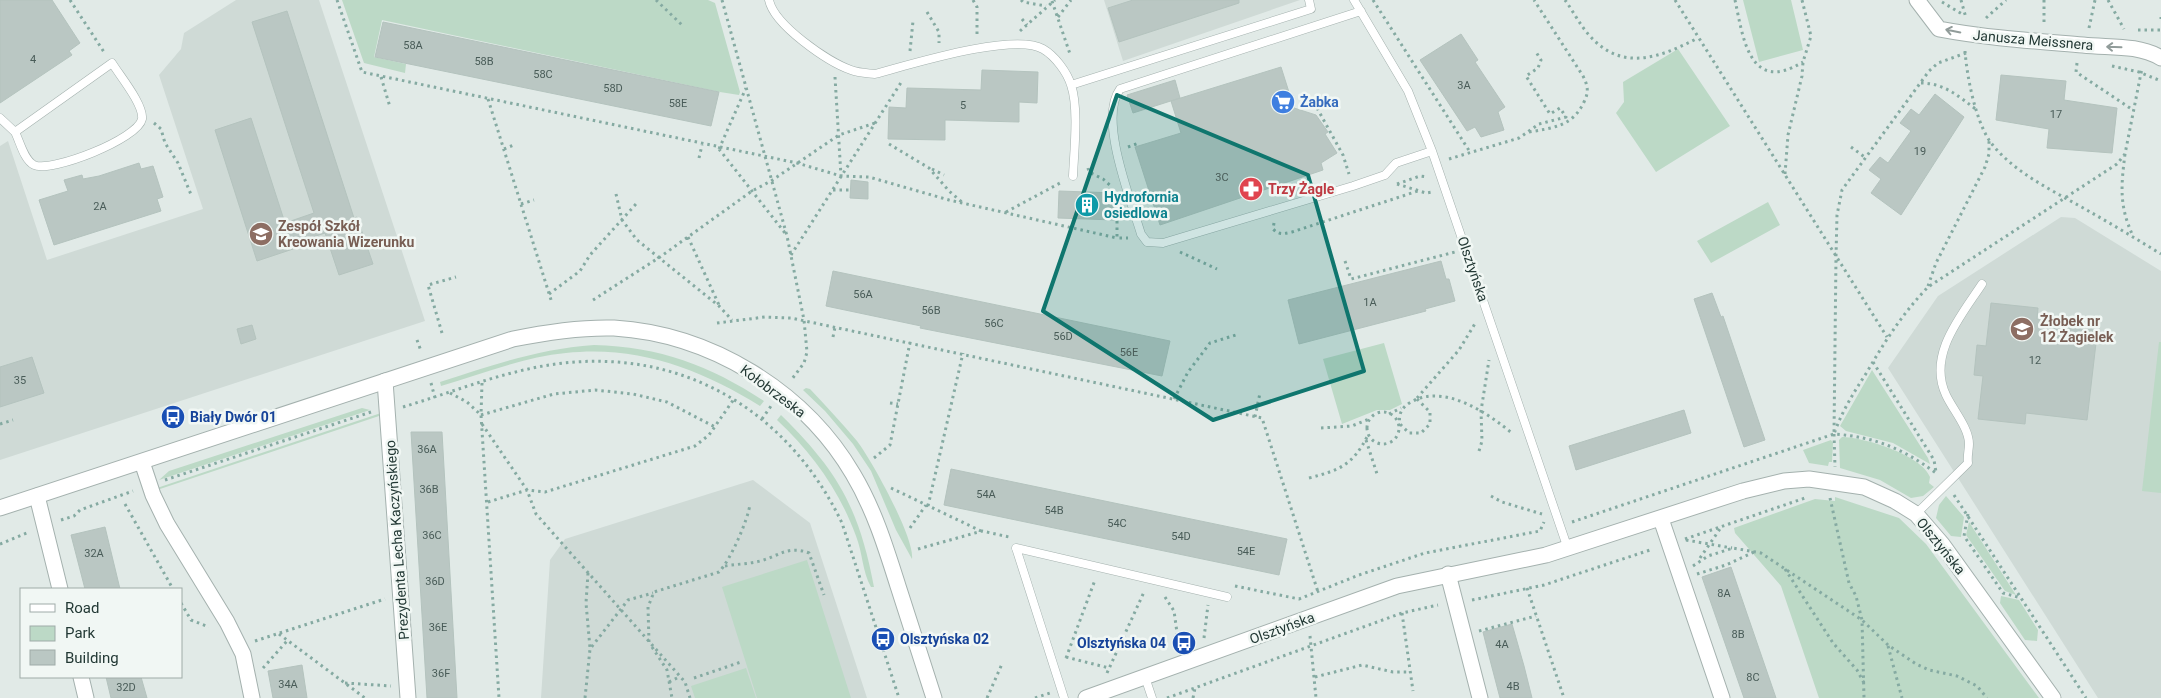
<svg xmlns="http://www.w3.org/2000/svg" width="2161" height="698" font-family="Roboto,sans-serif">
	<rect width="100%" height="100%" fill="#e1eae7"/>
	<!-- built -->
	<path fill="#cfdad6" d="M236,0H319L425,321L0,460V146L8,141L47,260L203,209L159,75L181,49L184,33Z
		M1104,0H1300L1123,61Z
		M2061,217L2075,218L2161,271V698H2098L1888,368L1938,296Z
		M753,480L810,523L867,698H541L550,560L565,539Z"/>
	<!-- green -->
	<path fill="#bcd9c6" d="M342,0H708L715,3L740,92L739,95L720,92L382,20L374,57L406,64L405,73L364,63Z
		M1743,0H1791L1803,50L1759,62Z
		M1678,49L1730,126L1656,172L1616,113L1624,102L1623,82Z
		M1768,202L1780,225L1711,263L1697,241Z
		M2159,342H2161V493L2142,491Z
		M1384,343L1402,404L1390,410H1377L1342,424L1323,359Z
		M594,345C660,347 709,365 764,401L760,406C701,369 637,345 566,353C524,357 482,374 441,386L440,382C493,365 538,349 594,345Z
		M1872,370L1928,458L1930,464L1893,443L1846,431L1840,426Z
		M806,388L810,389C826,406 842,423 857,441C871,459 915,538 912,559L896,530L871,471L853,444L825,411L803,390Z
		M362,408L370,410L159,480L169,471Z
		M381,413L382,415L157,490V488Z
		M781,415C838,471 859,508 874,587H871C862,571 863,554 856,536C839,490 813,454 777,420Z
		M1842,437C1863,437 1922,455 1930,477L1929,483L1934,487L1923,496L1911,498L1880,480L1840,468L1839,440Z
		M1831,440L1833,443L1832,462H1829L1828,466L1809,463L1803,450Z
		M1946,496L1964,517L1961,537L1951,536L1936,518L1939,505Z
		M1835,497L1899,518L1926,544L2039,698H1819L1781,586L1735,533L1734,528L1815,499L1835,501Z
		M1969,522L2016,595L2005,591L1966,535Z
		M807,560L851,698H757L722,587Z
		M2001,596L2019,600L2038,630L2037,641L2025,640L2000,603Z
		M746,668L756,698H695L691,686Z"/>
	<!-- building -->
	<path fill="#bac7c3" stroke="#b4c3be" d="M0,0H52L80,43L69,51L72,55L0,103Z
		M1133,0H1239V3L1119,42L1108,8Z
		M287,11L354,218L357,217L373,264L339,275L325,233L292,244L293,249L257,261L215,130L251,118L285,223L314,213L252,22Z
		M383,22L719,92L711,126L375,57Z
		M1461,34L1478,60L1475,62L1505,107L1498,112L1504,130L1481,137L1475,127L1467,131L1420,60Z
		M1281,67L1294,108L1316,115L1328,132L1325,134L1337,153L1321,163L1323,170L1160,225L1135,147L1181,133L1171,101Z
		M982,70L1038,72L1037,103L1019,102V122L945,120V140L888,139L889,107L906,108L907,88L981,90Z
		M2001,75L2066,81L2064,100L2117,108L2112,153L2047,148L2049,129L1996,120Z
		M1175,80L1180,98L1133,113L1127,95Z
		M1935,94L1964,117L1901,215L1871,193L1881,179L1869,170L1880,157L1888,163L1911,131L1900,123L1911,109L1919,115Z
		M139,163L141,169L153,166L163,197L157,199L161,211L54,245L39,200L68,191L64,180L82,175L83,179L99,176Z
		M851,180L868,182V199L850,198Z
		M1059,191L1116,193L1115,220L1058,218Z
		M1441,261L1446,279H1449L1455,301L1425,309L1426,311L1299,344L1288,300Z
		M833,271L1170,341L1162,376L920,328L921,326L826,306Z
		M1712,293L1721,317L1723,316L1765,440L1744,447L1694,299Z
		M1991,303L2038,308L2037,319L2098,326L2087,420L2026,413L2025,424L1978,419L1983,376L1974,375L1977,345L1986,346Z
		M252,325L256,339L241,344L237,329Z
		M32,357L44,393L0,407V367Z
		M1684,410L1691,433L1576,470L1569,446Z
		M411,432H442L457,698H427Z
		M951,469L1287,539L1279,575L944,505Z
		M105,527L120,589H85L71,535Z
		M1731,567L1745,608L1776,698H1744L1702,577Z
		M1512,624L1524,666L1532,698H1500L1489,656L1483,632Z
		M302,665L307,698H273L268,671Z
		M106,677H141L147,698H111Z"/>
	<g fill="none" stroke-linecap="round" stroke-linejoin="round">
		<!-- service casing -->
		<g stroke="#a4b1ae" stroke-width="9">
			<path id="service" d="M769,0C774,25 828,62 851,70C859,73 866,73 875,74C909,65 1014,32 1043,49C1055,56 1067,72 1071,85C1079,108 1074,152 1073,176
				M1354,0L1408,91L1432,151L1568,549
				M1361,11L1120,89C1098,119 1131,200 1141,234L1147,242L1163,243L1353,186L1385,175L1396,163L1432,151
				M1071,85L1311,9L1309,0
				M0,118L15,132L112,63C120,76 144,105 142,119C138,139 51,173 34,165C24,160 20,142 15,132
				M1916,514L1968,463C1967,456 1969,450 1969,444C1969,428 1953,410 1946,395C1927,355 1961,316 1982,284
				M1016,548L1227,597
				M1016,548L1064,698
				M1145,677L1152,698"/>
		</g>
		<!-- minor casing -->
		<g stroke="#a4b1ae" stroke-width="17">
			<path id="minor" d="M1917,0L1939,29C1986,38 2035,41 2083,45C2109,48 2137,44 2161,58
				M385,381L408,698
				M142,462L153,495L167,524L227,622L243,654L252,698
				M37,496L60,589
				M1661,519L1722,698
				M1448,574L1480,698
				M81,677L86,698"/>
		</g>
		<!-- tertiary casing -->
		<g stroke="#a4b1ae" stroke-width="17">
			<path id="tertiary" d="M0,508L513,339C547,332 580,327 614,328C711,334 804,391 853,474C874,509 886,548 898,586C910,624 922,661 934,698
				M1086,698L1397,586L1546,555L1743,491L1784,481L1809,479L1864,487L1895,501L1916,514L1942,544L2053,698"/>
		</g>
		<!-- path -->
		<path stroke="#85aaa2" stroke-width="3" stroke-dasharray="2.5 4" stroke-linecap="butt" d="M70,0L104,52
			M337,0L362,72L797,163L841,176L869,177L949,200L1117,238
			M656,0L683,26
			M722,0L787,236L804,320L807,352L804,363L792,379
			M973,0L977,7V37
			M1021,0L1023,2L1046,6
			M1373,0L1470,152
			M1565,0C1573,11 1580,25 1589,35C1622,73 1661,57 1698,38
			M1675,0L1887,337
			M1735,0C1743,37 1749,95 1803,62
			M1961,0L1966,18
			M2044,0V23
			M2108,0L2124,29
			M1052,1L1070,54
			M1942,2L1962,14
			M927,12L939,32V43
			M1058,17L1071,0
			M2161,17V19
			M1986,18L2006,0
			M1022,19L1027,25
			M2089,28L2095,0
			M2138,30H2161
			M1020,31L1055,0
			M910,51L913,21
			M1965,51C1967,77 1975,118 1989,140C2012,173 2058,193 2092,213C2115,226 2138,240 2161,254
			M1966,53L1938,63L1929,71L1842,190L1837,215L1836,256L1834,434C1842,411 1854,392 1867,372C1885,341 1903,313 1928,287L2117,164L2125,154L2142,68
			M2077,63L2076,72L2133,110
			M2112,66L2139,72L2161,81
			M381,77L390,107
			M835,77L841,176
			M1921,83C1944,83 1960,97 1978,111
			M1326,96L1328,103L1317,108L1343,155L1349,174
			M488,99L552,303
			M154,123L161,129L165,143L178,163L192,197
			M1529,132C1553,128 1573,126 1584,102C1589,92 1588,86 1583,76L1534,0
			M889,144L929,168L949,191L963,203
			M1128,147L1139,143
			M1851,147L1866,158
			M504,149L516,144
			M719,149L785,233
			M719,149L746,88
			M2125,154C2121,186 2119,206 2133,236
			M699,158L702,145
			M1449,159L1519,138L1539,124L1566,117L1560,108L1550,114L1526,76L1538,68L1541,60L1536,52
			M1088,168L1089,172L1103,179L1112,187
			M932,169L944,175
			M1785,174L1788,135L1802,76L1803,62L1811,36L1802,0
			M1397,184L1420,176L1427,177
			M1397,184L1426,193L1432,192
			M833,190H850
			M616,194L622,220L637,240L719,306L732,320
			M521,204L534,200
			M1117,208V238H1128
			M1006,212L1062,182
			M1274,223L1273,229C1279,235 1283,234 1292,232L1418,191
			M688,237L719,305
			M1180,252L1217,269
			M791,255L902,81
			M1345,261L1351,279L1455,252
			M1928,286L1936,263L1985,167L1989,154V139
			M549,294L580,271L590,255L636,204
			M593,300L660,257L752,191L771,181L839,135L875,123
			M717,323L765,317L791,318L1262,418L1318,592
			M442,333L428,285L456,277
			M833,337L835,327
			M417,340L421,351
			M1873,362L1934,460L1936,472
			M431,383L435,398
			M482,383L481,415L499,698
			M450,393L467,402L481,415
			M1417,398L1459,350L1476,322
			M1174,399L1188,372L1210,343L1239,334
			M1417,399L1430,412V424L1421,433H1409L1400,424C1398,414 1402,407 1411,402C1444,383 1488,413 1513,434
			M890,403L898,404
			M403,407C453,392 504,371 556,364C681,347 788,410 842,523L899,698
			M1367 428a16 16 0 1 1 32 0a16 16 0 1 1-32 0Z
			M1389,414L1401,408
			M481,415L554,394L595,390L633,394L667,402L715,427
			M1255,417L1260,393
			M762,419L771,406
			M0,424L13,420
			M482,424L527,490L536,514L685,682L690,698
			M1321,428L1352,426L1369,419
			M1834,434L1835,467
			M1366,440L1378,477
			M1479,451L1482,441L1481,411L1489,360
			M874,458L890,445L910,342
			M1309,478C1340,470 1353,465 1368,435
			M165,480L371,412
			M891,488L981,531
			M1954,495L2086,698
			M1491,496L1502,502L1542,514
			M1830,498L1849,583L1856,596L1862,620L1864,698
			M488,502L527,490L545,492L695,446L709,435L734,399
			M125,504L173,589
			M928,506L963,353
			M1968,514L1964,536L2003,593L2021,598
			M61,520L74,516L80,510L133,491
			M1572,522L1834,434C1876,437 1903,449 1936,473
			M910,528L926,505
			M1685,539L1805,498
			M1686,540L1732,548
			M0,544L29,532
			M918,549L982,531L1009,537
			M1700,558L1722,526
			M725,566C737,564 749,564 760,561C779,556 788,545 809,553L824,595
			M1693,566L1708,556L1733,548L1761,553L1862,620L1888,645L1916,664L1929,670L1957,676L1977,686L1987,698
			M1785,569L1833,643L1857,670L1864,683
			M588,573L586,603L590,648
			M1697,574L1726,565L1754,552
			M1235,586L1299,599L1359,575L1425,553L1540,531L1544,522
			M1527,588L1564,698
			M1165,597L1174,611L1179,647
			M1472,600L1544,585L1653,549
			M181,603L191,620L209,627
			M1402,613L1413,691
			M1479,631L1536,616
			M279,634L365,698
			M1310,636L1316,698
			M1204,638L1208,605
			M255,641L385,599
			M649,642L648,607L654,592L719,572C730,561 748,520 750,504
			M1888,646L1902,698
			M652,647L667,670L672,698
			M1066,657L1109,668
			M1066,658L1095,580
			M263,668L287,641
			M1107,673L1144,592
			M1315,677L1362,665L1393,672H1410
			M694,678L741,662
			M669,682L679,677
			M345,683L391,686
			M585,698L590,649L628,600L653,593
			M987,698L1002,664
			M1035,698L1050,693
			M1167,698L1402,613L1438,605
			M1193,698L1195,688"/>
		<!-- service -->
		<use href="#service" stroke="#fff" stroke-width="8"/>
		<!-- minor -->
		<use href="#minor" stroke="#fff" stroke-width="15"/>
		<!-- tertiary -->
		<use href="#tertiary" stroke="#fff" stroke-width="15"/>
	</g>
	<!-- one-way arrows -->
	<defs><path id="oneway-shaft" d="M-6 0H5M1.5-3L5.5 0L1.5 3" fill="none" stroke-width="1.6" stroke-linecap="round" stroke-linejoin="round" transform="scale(1.25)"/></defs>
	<g stroke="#919c9a">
		<use href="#oneway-shaft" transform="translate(1953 31) rotate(-169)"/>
		<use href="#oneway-shaft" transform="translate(2114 47) rotate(-178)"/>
	</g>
	<!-- marked area -->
	<path fill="#0f766e" fill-opacity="0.2" stroke="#0f766e" stroke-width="4" stroke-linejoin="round" d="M1117,95L1308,175L1364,371L1213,420L1043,311Z"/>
	<!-- icons -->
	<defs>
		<g id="supermarket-disc" transform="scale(1.25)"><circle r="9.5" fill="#3f7fe0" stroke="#f1f7f4"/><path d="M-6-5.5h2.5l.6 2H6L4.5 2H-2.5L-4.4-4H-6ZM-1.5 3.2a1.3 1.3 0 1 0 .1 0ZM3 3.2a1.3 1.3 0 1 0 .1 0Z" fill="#fff"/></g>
		<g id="pharmacy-disc" transform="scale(1.25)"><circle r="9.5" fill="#e0444e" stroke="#f1f7f4"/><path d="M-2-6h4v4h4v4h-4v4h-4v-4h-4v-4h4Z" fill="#fff"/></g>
		<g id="building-disc" transform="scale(1.25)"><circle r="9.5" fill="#0f9aa8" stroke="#f1f7f4"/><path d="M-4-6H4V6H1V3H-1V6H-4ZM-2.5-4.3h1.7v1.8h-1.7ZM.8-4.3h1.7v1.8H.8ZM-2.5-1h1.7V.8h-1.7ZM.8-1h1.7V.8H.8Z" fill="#fff"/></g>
		<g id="school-disc" transform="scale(1.25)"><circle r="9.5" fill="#8d6e63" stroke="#f1f7f4"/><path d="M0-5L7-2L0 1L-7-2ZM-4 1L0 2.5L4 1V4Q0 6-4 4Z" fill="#fff"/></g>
		<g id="bus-disc" transform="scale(1.25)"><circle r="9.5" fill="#1a4fb4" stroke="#f1f7f4"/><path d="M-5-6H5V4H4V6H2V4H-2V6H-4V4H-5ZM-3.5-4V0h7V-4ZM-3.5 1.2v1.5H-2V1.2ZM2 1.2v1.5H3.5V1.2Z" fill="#fff"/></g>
	</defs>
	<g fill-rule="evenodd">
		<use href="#supermarket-disc" x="1283" y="102"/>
		<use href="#pharmacy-disc" x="1251" y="189"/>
		<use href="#building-disc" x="1087" y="205"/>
		<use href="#school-disc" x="261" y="234"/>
		<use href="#school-disc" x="2022" y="329"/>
		<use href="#bus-disc" x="173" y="417"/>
		<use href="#bus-disc" x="883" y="639"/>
		<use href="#bus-disc" x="1184" y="643"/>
	</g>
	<g text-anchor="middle" stroke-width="5" stroke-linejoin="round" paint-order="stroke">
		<!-- number labels -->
		<g font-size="11" fill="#495c58">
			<text x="413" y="49">58A</text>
			<text x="33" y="63">4</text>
			<text x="484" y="65">58B</text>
			<text x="543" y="78">58C</text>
			<text x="1464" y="89">3A</text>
			<text x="613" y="92">58D</text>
			<text x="678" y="107">58E</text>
			<text x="963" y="109">5</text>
			<text x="2056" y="118">17</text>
			<text x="1920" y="155">19</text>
			<text x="1222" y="181">3C</text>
			<text x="100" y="210">2A</text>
			<text x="863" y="298">56A</text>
			<text x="1370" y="306">1A</text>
			<text x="931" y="314">56B</text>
			<text x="994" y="327">56C</text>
			<text x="1063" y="340">56D</text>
			<text x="1129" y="356">56E</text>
			<text x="2035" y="364">12</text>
			<text x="20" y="384">35</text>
			<text x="427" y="453">36A</text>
			<text x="429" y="493">36B</text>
			<text x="986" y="498">54A</text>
			<text x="1054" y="514">54B</text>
			<text x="1117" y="527">54C</text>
			<text x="432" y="539">36C</text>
			<text x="1181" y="540">54D</text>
			<text x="1246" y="555">54E</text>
			<text x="94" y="557">32A</text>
			<text x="435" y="585">36D</text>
			<text x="1724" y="597">8A</text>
			<text x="438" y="631">36E</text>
			<text x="1738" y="638">8B</text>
			<text x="1502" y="648">4A</text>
			<text x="441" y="677">36F</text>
			<text x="1753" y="681">8C</text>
			<text x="288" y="688">34A</text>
			<text x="1513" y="690">4B</text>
			<text x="126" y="691">32D</text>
		</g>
		<!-- street labels -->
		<g font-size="14" fill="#233935" stroke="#f1f7f4">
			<text transform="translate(2033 40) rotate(5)" y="5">Janusza Meissnera</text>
			<text transform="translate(1473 269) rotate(71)" y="5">Olsztyńska</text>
			<text transform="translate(773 391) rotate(37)" y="5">Kołobrzeska</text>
			<text transform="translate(397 540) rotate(-94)" y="5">Prezydenta Lecha Kaczyńskiego</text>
			<text transform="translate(1941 546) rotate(51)" y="5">Olsztyńska</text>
			<text transform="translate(1282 628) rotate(-20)" y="5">Olsztyńska</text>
		</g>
		<!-- shop labels -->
		<g font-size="14" font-weight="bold" fill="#366cbe" stroke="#f1f7f4" text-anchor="start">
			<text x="1300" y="107">Żabka</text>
		</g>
		<!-- health labels -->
		<g font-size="14" font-weight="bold" fill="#be3a42" stroke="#f1f7f4" text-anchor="start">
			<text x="1268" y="194">Trzy Żagle</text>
		</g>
		<!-- culture labels -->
		<g font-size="14" font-weight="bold" fill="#0d838f" stroke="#f1f7f4" text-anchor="start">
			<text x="1104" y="202">Hydrofornia<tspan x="1104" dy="16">osiedlowa</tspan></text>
		</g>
		<!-- education labels -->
		<g font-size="14" font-weight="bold" fill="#785e54" stroke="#f1f7f4" text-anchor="start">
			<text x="278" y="231">Zespół Szkół<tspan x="278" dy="16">Kreowania Wizerunku</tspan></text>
			<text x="2040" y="326">Żłobek nr<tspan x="2040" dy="16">12 Żagielek</tspan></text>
		</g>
		<!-- transit labels -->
		<g font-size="14" font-weight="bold" fill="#164399" stroke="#f1f7f4" text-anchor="start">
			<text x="190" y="422">Biały Dwór 01</text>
			<text x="900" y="644">Olsztyńska 02</text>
			<text x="1166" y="648" text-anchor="end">Olsztyńska 04</text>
		</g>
	</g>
	<!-- legend -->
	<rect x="20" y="588" width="162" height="90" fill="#f1f7f4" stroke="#9faba8"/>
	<rect x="30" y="604" width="25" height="8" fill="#ffffff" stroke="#9faba8"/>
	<text x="65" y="613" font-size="15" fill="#233935">Road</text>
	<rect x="30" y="626" width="25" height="15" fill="#bcd9c6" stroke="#9faba8"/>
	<text x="65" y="638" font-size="15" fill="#233935">Park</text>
	<rect x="30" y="650" width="25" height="15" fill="#bac7c3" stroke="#9faba8"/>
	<text x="65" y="663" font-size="15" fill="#233935">Building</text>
</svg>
